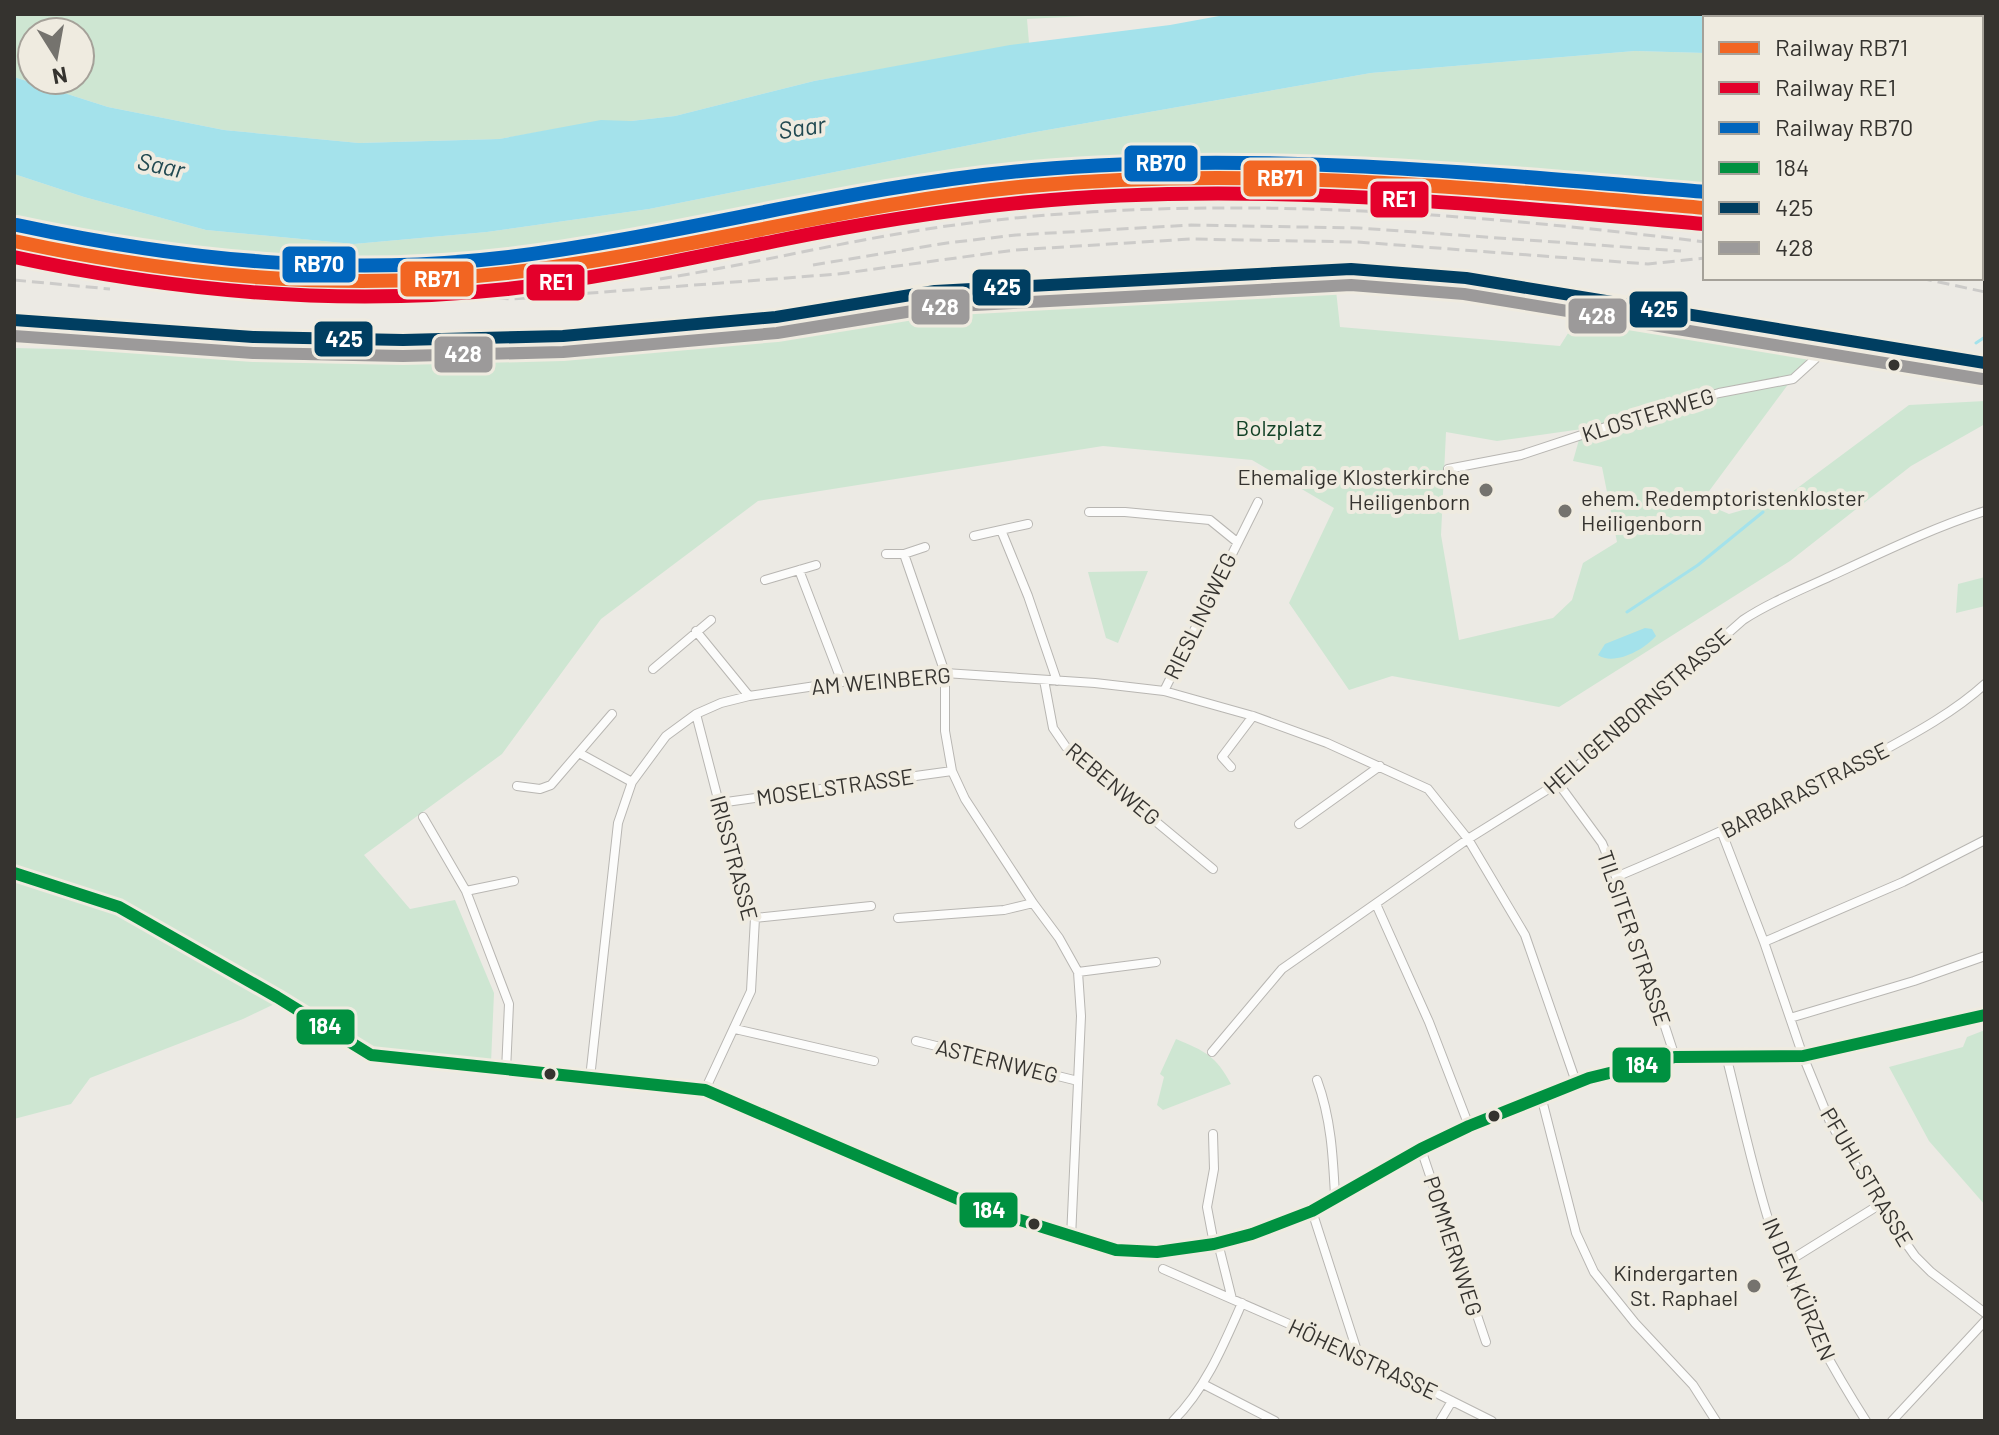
<svg xmlns="http://www.w3.org/2000/svg" width="1999" height="1435" font-family="Barlow,sans-serif">
	<rect width="100%" height="100%" fill="#eceae4"/>
	<!-- green -->
	<path fill="#cee6d2" fill-rule="evenodd" d="M14,14H1125L1027,19L1029,43L814,81L675,116L631,121H601L499,139L359,143L224,130L108,107L14,77ZM32,32H80V80H32Z
		M1635,51L1705,53V194L1345,167L1094,169L962,180L855,196L573,250L428,268L359,271L261,266L144,254L14,227V174L84,197L206,230L354,244L487,232L649,209L1030,133L1371,73Z
		M1335,281L1340,327L1560,346L1582,311L1815,348L1701,502L1729,514L1784,498L1909,405L1985,401V424L1911,466L1790,561L1559,707L1392,676L1349,690L1289,603L1334,508L1252,460L1103,446L758,501L601,619L502,754L364,855L410,909L455,900L494,993L491,1063L369,1048L285,999L243,1019L90,1078L71,1104L14,1119V348L350,356L686,342L859,313L1099,292ZM1582,429L1573,461L1602,467L1617,542L1583,563L1572,600L1553,618L1459,640L1441,535L1446,432L1497,441Z
		M1148,571L1118,643L1106,638L1088,572Z
		M1985,577V606L1956,613L1958,584Z
		M1985,1030V1205L1929,1141L1889,1067L1963,1047L1967,1037Z
		M1176,1039C1205,1051 1216,1056 1231,1084L1163,1110L1157,1105L1164,1077L1160,1074Z"/>
	<!-- water -->
	<path fill="#a4e2eb" d="M1230,14H1985V65H1981V18H1705V53L1635,51L1371,73L1030,133L649,209L487,232L354,244L206,230L84,197L14,174V77L108,107L224,130L359,143L499,139L601,120L631,121L675,116L814,81L1010,45L1170,25Z
		M1645,628L1652,629L1656,636C1644,650 1614,666 1598,655L1605,644Z"/>
	<g fill="none" stroke-linecap="round" stroke-linejoin="round">
		<!-- stream -->
		<path stroke="#a4e2eb" stroke-width="3" d="M1976,343L1985,337
			M1627,612L1698,565L1763,512"/>
		<!-- street casing -->
		<g stroke="#b8b6b2" stroke-width="10">
			<path id="street" d="M1448,469L1521,455L1630,419L1719,393L1793,379L1815,359L1831,337
				M1089,512H1125L1210,520L1237,542
				M1001,530L1028,596L1057,681
				M974,536L1028,524
				M886,554H904L925,547
				M904,554L945,673V731L952,771L965,799L1033,903L1059,938L1078,972L1081,1016L1071,1238
				M799,570L842,682
				M765,580L816,565
				M696,631L749,696
				M653,669L711,620
				M1044,680L1053,728L1066,747L1213,869
				M1164,691L1258,502
				M696,714L719,803L755,918L751,991L705,1090
				M579,753L632,782
				M1231,767L1222,757L1253,716
				M1558,783L1602,843L1616,877L1675,1057
				M517,786L540,789L551,785L612,714
				M719,803L952,771
				M423,817L466,891L509,1004L506,1071
				M1299,824L1380,766
				M1722,833L1764,942L1803,1056L1830,1122L1879,1205L1915,1256L1931,1272L1985,1313
				M14,873L119,907L277,997L371,1055L705,1090L972,1205L1116,1250L1157,1252L1214,1244L1252,1234L1312,1211L1421,1149L1469,1126L1589,1078L1675,1057L1803,1056L1985,1015
				M1616,877C1701,841 1784,804 1866,760C1906,738 1951,715 1985,684
				M466,891L514,881
				M1376,904L1429,1022L1469,1126
				M755,918L871,906
				M898,918L1004,910L1033,903
				M1764,942L1903,882L1985,840
				M1078,972L1156,962
				M1790,1018L1914,981L1985,956
				M735,1029L874,1061
				M916,1041L1078,1081
				M1212,1052L1282,969L1468,839L1558,783L1743,620C1770,602 1801,590 1831,576C1881,553 1932,528 1985,511
				M1726,1055C1740,1111 1752,1167 1769,1222C1790,1293 1827,1360 1866,1421
				M590,1078L618,823L632,782L666,736L696,714L721,703L749,696L842,682L898,675L945,673L1095,683L1164,691L1253,716L1327,743L1428,789L1468,839L1525,935L1576,1082
				M1317,1080C1331,1118 1333,1156 1335,1196
				M1541,1096L1576,1233L1594,1272L1635,1323L1693,1385L1716,1421
				M1213,1134L1214,1169L1207,1207L1214,1244
				M1421,1149L1486,1342
				M1312,1211L1358,1354
				M1218,1243L1232,1299
				M1784,1264L1879,1205
				M1163,1269L1358,1354L1492,1421
				M1203,1384L1275,1421
				M1173,1421C1206,1388 1224,1344 1242,1303
				M1440,1421L1452,1401
				M1892,1421L1985,1321"/>
		</g>
		<!-- primary casing -->
		<g stroke="#b8b6b2" stroke-width="14">
			<path id="primary" d="M14,320L253,337L403,340L563,336L776,317L935,291L1351,269L1466,278L1985,363"/>
		</g>
		<!-- street -->
		<use href="#street" stroke="#fcfcfb" stroke-width="8"/>
		<!-- primary -->
		<use href="#primary" stroke="#fcfcfb" stroke-width="12"/>
		<!-- rail -->
		<path stroke="#cccbc9" stroke-width="3" stroke-dasharray="12 6" stroke-linecap="butt" d="M14,260L134,285L280,299L448,295L513,299L838,274L1015,250L1190,239L1358,242L1648,264L1705,258
			M813,265L947,243L1016,235L1191,225L1359,228L1681,251
			M1981,272H1985
			M1920,278L1985,292
			M660,279C764,262 865,236 970,223C1214,193 1462,212 1705,242
			M14,280L110,289
			M537,290C661,270 782,237 906,218C1092,190 1280,190 1467,205C1538,211 1614,211 1683,229"/>
		<!-- bus-1 casing -->
		<g stroke="#efebe0" stroke-width="18">
			<path id="bus-1" d="M14,873L119,907L277,997L371,1055L705,1090L972,1205L1116,1250L1157,1252L1214,1244L1252,1234L1312,1211L1421,1149L1469,1126L1589,1078L1675,1057L1803,1056L1985,1015"/>
		</g>
		<!-- bus-2 casing -->
		<g stroke="#efebe0" stroke-width="18">
			<path id="bus-2" d="M14,320L253,337L403,340L563,336L776,317L935,291L1351,269L1466,278L1985,363"/>
		</g>
		<!-- bus-3 casing -->
		<g stroke="#efebe0" stroke-width="18">
			<path id="bus-3" d="M14,336L253,353L403,356L563,352L777,333L937,307L1351,285L1464,294L1982,379"/>
		</g>
		<!-- bus-1 -->
		<use href="#bus-1" stroke="#009140" stroke-width="12"/>
		<!-- bus-2 -->
		<use href="#bus-2" stroke="#003e61" stroke-width="12"/>
		<!-- bus-3 -->
		<use href="#bus-3" stroke="#9c9a9a" stroke-width="12"/>
		<!-- rail-1 casing -->
		<g stroke="#efebe0" stroke-width="20">
			<path id="rail-1" d="M14,241C177,276 340,292 507,273C683,253 853,202 1030,186C1255,165 1481,189 1705,208"/>
		</g>
		<!-- rail-2 casing -->
		<g stroke="#efebe0" stroke-width="20">
			<path id="rail-2" d="M14,257C177,292 340,307 507,289C597,279 686,259 776,241C860,224 944,210 1029,202C1254,180 1480,205 1704,224"/>
		</g>
		<!-- rail-3 casing -->
		<g stroke="#efebe0" stroke-width="20">
			<path id="rail-3" d="M17,225C180,260 344,277 509,257C685,235 855,185 1032,170C1257,151 1481,173 1705,192"/>
		</g>
		<!-- rail-1 -->
		<use href="#rail-1" stroke="#f26522" stroke-width="14"/>
		<!-- rail-2 -->
		<use href="#rail-2" stroke="#e4002b" stroke-width="14"/>
		<!-- rail-3 -->
		<use href="#rail-3" stroke="#0065bd" stroke-width="14"/>
	</g>
	<!-- markers -->
	<g fill="#35332f" stroke="#efebe0" stroke-width="3">
		<circle cx="1894" cy="365" r="7"/>
		<circle cx="550" cy="1074" r="7"/>
		<circle cx="1494" cy="1116" r="7"/>
		<circle cx="1034" cy="1224" r="7"/>
	</g>
	<g fill="#75736e" stroke="#efebe0" stroke-width="3">
		<circle cx="1486" cy="490" r="8"/>
		<circle cx="1565" cy="511" r="8"/>
		<circle cx="1754" cy="1286" r="8"/>
	</g>
	<g text-anchor="middle" stroke-width="8" stroke-linejoin="round" paint-order="stroke">
		<!-- street labels -->
		<g font-size="22" fill="#35332f" stroke="#efebe0">
			<text transform="translate(1648 415) rotate(-17)" y="8">KLOSTERWEG</text>
			<text transform="translate(1200 616) rotate(-64)" y="8">RIESLINGWEG</text>
			<text transform="translate(881 681) rotate(-5)" y="8">AM WEINBERG</text>
			<text transform="translate(1637 711) rotate(-41)" y="8">HEILIGENBORNSTRASSE</text>
			<text transform="translate(1113 784) rotate(40)" y="8">REBENWEG</text>
			<text transform="translate(835 787) rotate(-8)" y="8">MOSELSTRASSE</text>
			<text transform="translate(1805 790) rotate(-27)" y="8">BARBARASTRASSE</text>
			<text transform="translate(734 858) rotate(75)" y="8">IRISSTRASSE</text>
			<text transform="translate(1634 938) rotate(71)" y="8">TILSITER STRASSE</text>
			<text transform="translate(997 1061) rotate(14)" y="8">ASTERNWEG</text>
			<text transform="translate(1867 1177) rotate(59)" y="8">PFUHLSTRASSE</text>
			<text transform="translate(1453 1246) rotate(72)" y="8">POMMERNWEG</text>
			<text transform="translate(1799 1289) rotate(67)" y="8">IN DEN KÜRZEN</text>
			<text transform="translate(1363 1359) rotate(25)" y="8">HÖHENSTRASSE</text>
		</g>
		<!-- park labels -->
		<g font-size="22" fill="#124126" stroke="#efebe0">
			<text x="1279" y="436">Bolzplatz</text>
		</g>
		<!-- poi labels -->
		<g font-size="22" fill="#35332f" stroke="#efebe0" text-anchor="end">
			<text x="1470" y="485">Ehemalige Klosterkirche<tspan x="1470" dy="25">Heiligenborn</tspan></text>
			<text x="1581" y="506" text-anchor="start">ehem. Redemptoristenkloster<tspan x="1581" dy="25">Heiligenborn</tspan></text>
			<text x="1738" y="1281">Kindergarten<tspan x="1738" dy="25">St. Raphael</tspan></text>
		</g>
		<!-- water labels -->
		<g font-size="24" font-style="italic" fill="#214951" stroke="#efebe0">
			<text transform="translate(802 128) rotate(-8)" y="8">Saar</text>
			<text transform="translate(161 166) rotate(12)" y="8">Saar</text>
		</g>
	</g>
	<g stroke="#efebe0" stroke-width="3">
		<rect x="1123" y="144" width="76" height="39" rx="8" fill="#0065bd"/>
		<rect x="1242" y="159" width="76" height="39" rx="8" fill="#f26522"/>
		<rect x="1369" y="180" width="61" height="39" rx="8" fill="#e4002b"/>
		<rect x="281" y="245" width="76" height="39" rx="8" fill="#0065bd"/>
		<rect x="399" y="260" width="76" height="38" rx="8" fill="#f26522"/>
		<rect x="525" y="263" width="61" height="39" rx="8" fill="#e4002b"/>
		<rect x="971" y="268" width="61" height="39" rx="8" fill="#003e61"/>
		<rect x="910" y="288" width="61" height="38" rx="8" fill="#9c9a9a"/>
		<rect x="1628" y="290" width="61" height="39" rx="8" fill="#003e61"/>
		<rect x="1567" y="297" width="61" height="38" rx="8" fill="#9c9a9a"/>
		<rect x="313" y="320" width="61" height="38" rx="8" fill="#003e61"/>
		<rect x="433" y="335" width="61" height="39" rx="8" fill="#9c9a9a"/>
		<rect x="295" y="1008" width="61" height="38" rx="8" fill="#009140"/>
		<rect x="1611" y="1046" width="61" height="38" rx="8" fill="#009140"/>
		<rect x="958" y="1191" width="61" height="38" rx="8" fill="#009140"/>
	</g>
	<g font-size="22" text-anchor="middle" font-weight="bold" fill="#fff">
		<text x="1161" y="171">RB70</text>
		<text x="1280" y="186">RB71</text>
		<text x="1399" y="207">RE1</text>
		<text x="319" y="272">RB70</text>
		<text x="437" y="287">RB71</text>
		<text x="556" y="290">RE1</text>
		<text x="1002" y="295">425</text>
		<text x="940" y="315">428</text>
		<text x="1659" y="317">425</text>
		<text x="1597" y="324">428</text>
		<text x="344" y="347">425</text>
		<text x="463" y="362">428</text>
		<text x="325" y="1034">184</text>
		<text x="1642" y="1073">184</text>
		<text x="989" y="1218">184</text>
	</g>
	<!-- border -->
	<rect width="1999" height="1435" fill="none" stroke="#35332f" stroke-width="32"/>
	<!-- legend -->
	<rect x="1703" y="16" width="280" height="264" fill="#efebe0" stroke="#a5a199" stroke-width="2"/>
	<rect x="1719" y="42" width="40" height="12" fill="#f26522" stroke="#a5a199" stroke-width="2"/>
	<text x="1775" y="56" font-size="24" fill="#35332f">Railway RB71</text>
	<rect x="1719" y="82" width="40" height="12" fill="#e4002b" stroke="#a5a199" stroke-width="2"/>
	<text x="1775" y="96" font-size="24" fill="#35332f">Railway RE1</text>
	<rect x="1719" y="122" width="40" height="12" fill="#0065bd" stroke="#a5a199" stroke-width="2"/>
	<text x="1775" y="136" font-size="24" fill="#35332f">Railway RB70</text>
	<rect x="1719" y="162" width="40" height="12" fill="#009140" stroke="#a5a199" stroke-width="2"/>
	<text x="1775" y="176" font-size="24" fill="#35332f">184</text>
	<rect x="1719" y="202" width="40" height="12" fill="#003e61" stroke="#a5a199" stroke-width="2"/>
	<text x="1775" y="216" font-size="24" fill="#35332f">425</text>
	<rect x="1719" y="242" width="40" height="12" fill="#9c9a9a" stroke="#a5a199" stroke-width="2"/>
	<text x="1775" y="256" font-size="24" fill="#35332f">428</text>
	<!-- north arrow -->
	<g transform="translate(56 56) rotate(169)"><circle r="38" fill="#efebe0" stroke="#a5a199" stroke-width="2"/>
	<path d="M0-6L14 30L0 20L-14 30Z" fill="#75736e"/>
	<text y="-12" font-size="22" font-weight="bold" text-anchor="middle" fill="#35332f">N</text>
	</g>
</svg>
